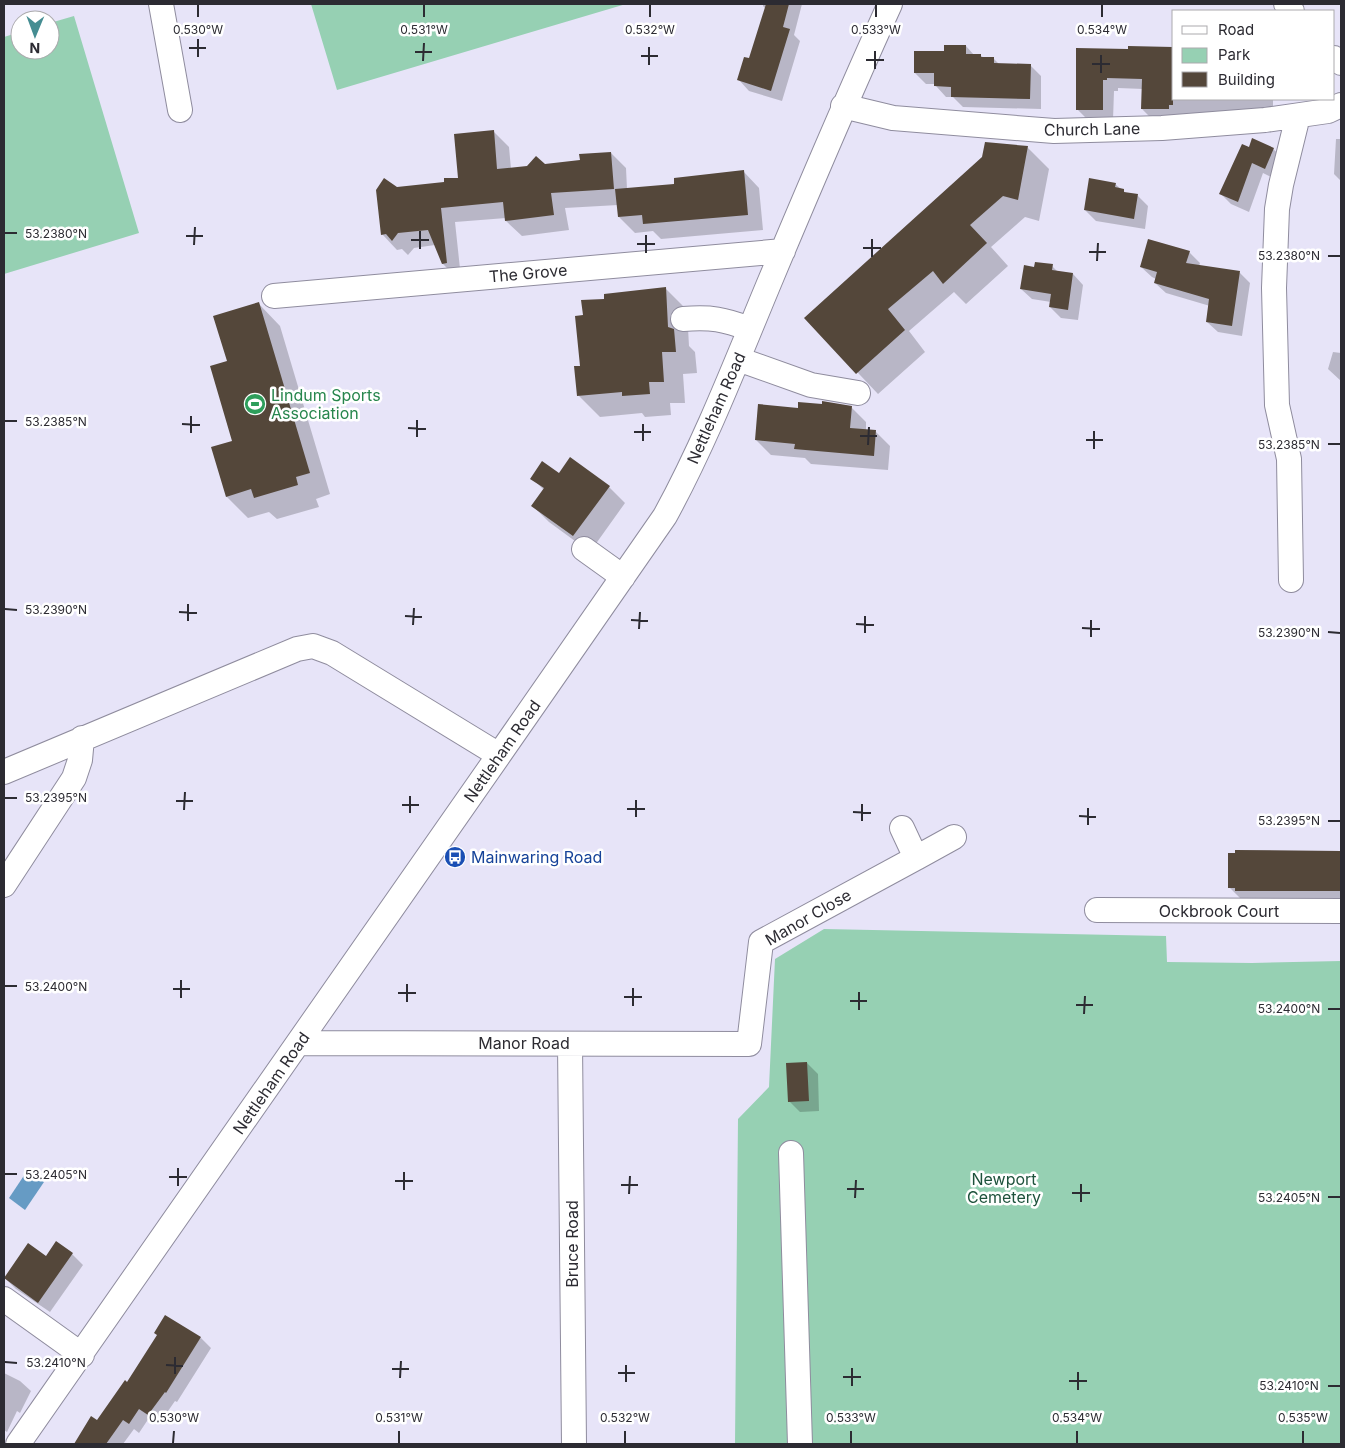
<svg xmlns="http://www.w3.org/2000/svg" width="1345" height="1448" font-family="Inter,sans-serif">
	<rect width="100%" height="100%" fill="#e7e4f8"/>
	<!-- green -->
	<path fill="#96d0b3" d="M311,4H626L337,90Z
		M74,16L139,233L4,274V37L20,32V50H50V23Z
		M824,929L1166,936L1167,962L1252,963L1341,961V1444H735L738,1119L769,1087L775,959Z"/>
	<!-- water -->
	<path fill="#669bc4" d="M27,1171L44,1182L25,1210L9,1198Z"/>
	<!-- shadow -->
	<path fill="#0003" d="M763,4H802L794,35L800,41L782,101L749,91L739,80L750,60L766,9L763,6Z
		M966,46L974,55H980L984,58L994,59L1000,65H1030L1041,76V109L963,107L953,97H946L936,86V84H926L915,73L945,52Z
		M1130,47L1174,48V99H1273V111L1153,120L1142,109L1143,89L1118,88V91H1114L1113,120H1088L1077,109V49L1130,51Z
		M493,131L509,147L511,169L581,161L611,153L626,168L627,189L676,185L743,171L759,188L763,230L661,239L653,231L635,233L619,217L618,205L565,208L569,230L522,236L506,221V218L455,222L461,278L458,279L443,264L435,245L414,248L408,255L402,249L397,250L382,234L397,189L445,183L459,179Z
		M1336,139H1341V181L1334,174Z
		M1027,147L1049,169L1039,221L1025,217L991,247L1008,266L966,304L954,292L909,331L925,352L878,394L806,318Z
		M1249,148L1273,149L1284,159L1275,179L1263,173L1249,212L1231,204L1221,194Z
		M1115,184L1127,194L1138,196L1148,206L1145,229L1096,221L1085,210Z
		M1189,252L1200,263L1199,266L1240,273L1250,283L1242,336L1218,332L1207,322L1210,306L1166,293L1155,283L1156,279L1152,277L1141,267Z
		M1052,266L1058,272L1073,274L1083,285L1078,320L1061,318L1050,307L1051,302L1032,299L1021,289L1035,268Z
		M665,288L687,310L689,346L695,352L697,373L683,374L685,403H670L671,415L645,417L642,413L600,417L579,396L584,316L605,300Z
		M259,304L280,326L330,494L316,499L319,507L277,519L269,512L248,518L227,497L233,442Z
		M1333,352L1341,353V381L1328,369Z
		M851,407L866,422V431L876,432L890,446L888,470L811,464L805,458L771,455L756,440L799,409Z
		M559,475L609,487L625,503L590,552L549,522L533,506L544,490L532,478Z
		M1237,852H1341V912L1251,909L1229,887Z
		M807,1063L818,1074L819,1111L800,1112L789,1101Z
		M57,1243L72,1254L83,1265L50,1312L16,1289L5,1278L46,1258Z
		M201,1338L211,1348L177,1402L175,1401L159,1424L149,1418L139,1433L134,1429L123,1444H75L92,1418L98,1422L127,1384Z
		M4,1373L20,1381L31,1391L20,1413L17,1411L7,1432L4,1430Z"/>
	<!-- building -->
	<path fill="#54473a" d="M766,4H789L783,27L790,29L771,91L737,80L744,57L749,58Z
		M944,45H966V54H981V57H994V63L1031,64L1030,99L951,97V87L934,86V73H914V51H944Z
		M1128,46L1173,47V105H1169V109H1141L1142,79L1107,78V80H1103V110H1076V48L1128,49Z
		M494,130L497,169L527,166L536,156L545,164L580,160L579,154L611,152L614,189L551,193L554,215L505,221L503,202L441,208L447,263L442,264L428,230L398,233L392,241L386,234L381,235L376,190L384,178L397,187L444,182V178H458L454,134Z
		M1252,138L1274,148L1265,169L1252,163L1238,202L1219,194L1242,144L1249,147Z
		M985,142L1028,146L1018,200L1003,196L970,225L987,243L943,284L933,271L888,309L905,330L856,374L804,318L982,157Z
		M744,170L748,215L643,224L642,215L618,217L615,189L674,184V178Z
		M1089,178L1116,183L1115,187L1124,189V192L1138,194L1134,219L1084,210Z
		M1148,239L1190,251L1186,263L1240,271L1232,326L1206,322L1209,299L1154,283L1157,272L1140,267Z
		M1035,262L1053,264L1052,270L1073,273L1068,310L1049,307L1051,294L1020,289L1024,265L1034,267Z
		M666,287L668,327L674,329L676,352H662L664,382H649L650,394L622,396V392L577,396L574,366H580L575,316L583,315L581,300L604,299V294Z
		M259,302L310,473L296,477L298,485L254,498L251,489L226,497L211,447L232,441L210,366L227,361L213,316Z
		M822,401L852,406L850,428L876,430L874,456L794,449L795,444L755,440L758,404L798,408V402L822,404Z
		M570,457L610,486L573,536L531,506L544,488L530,479L542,461L559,473Z
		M1235,850L1341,851V891H1235V888H1228V853H1235Z
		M807,1062L809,1101L788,1102L786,1063Z
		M56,1241L73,1253L38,1303L4,1278L28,1243L46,1256Z
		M165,1315L201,1337L166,1393L165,1392L148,1415L139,1409L129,1424L123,1420L106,1444H74L91,1416L97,1420L125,1380L127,1382L157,1335L154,1333Z"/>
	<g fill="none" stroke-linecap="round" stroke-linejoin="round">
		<!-- minor casing -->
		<g stroke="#8f8c9e" stroke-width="26">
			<path id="minor" d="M161,4L180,110
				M1286,4L1292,11
				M1334,58L1341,63
				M843,106L893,118L1054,131L1162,128L1265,120L1328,111L1341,105
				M274,296L783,251
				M683,319C712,317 723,319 750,329
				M738,359L811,385L858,393
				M584,549L623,577
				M1291,580L1289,459L1277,405L1274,288L1277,209L1281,185L1298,116
				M4,772L297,649L313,646L332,653L499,755
				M916,858L954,837
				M4,885L74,778L80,760L82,738
				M1097,910L1341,911
				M299,1043L749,1044L761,942L916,858L902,828
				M570,1044L574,1444
				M791,1153L800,1444
				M4,1299L82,1355
				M18,1444L499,755L665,516C706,441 737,360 770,281C809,188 848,96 890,4"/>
		</g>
		<!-- minor -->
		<use href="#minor" stroke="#fff" stroke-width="24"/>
	</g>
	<!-- ticks -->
	<path fill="none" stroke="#2c2b32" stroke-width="2" d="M198,17V5M424,17V5M650,17V5M876,17V5M1102,17V5M189,48H206M415,52H432M641,56H658M198,57V39M866,60H884M423,61L424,43M1092,64H1110M649,65V47M875,69V51M1101,73V55M5,233H17M186,236H203M411,240H429M637,244H655M194,245L195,227M863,248H881M420,249V231M1089,252H1106M646,253V235M1328,256H1340M872,257V239M1097,261L1098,243M5,421H17M182,424L200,425M408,428L426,429M634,432H651M191,433V416M860,436H877M417,437V420M1086,440H1103M643,441V424M1328,444H1340M868,445L869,427M1094,449V431M5,609L17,610M179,612L197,613M405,616L422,617M631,620L648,621M188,621V604M856,624L874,625M413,625L414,608M1082,628L1100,629M639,629L640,612M1328,632L1340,633M865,633V616M1091,637V620M5,798H17M176,801H193M402,805H419M627,809H645M184,810L185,792M853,812L871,813M410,813V796M1079,816L1096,817M636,817V800M862,821V804M1328,821H1340M1088,825V808M5,986H17M173,989H190M398,993H416M624,997H642M181,998V980M850,1001H867M407,1002V984M1076,1005H1093M633,1006V988M1328,1009H1340M859,1010V992M1084,1014L1085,996M5,1174H17M169,1177H187M395,1181H413M621,1185H638M178,1186V1168M847,1189H864M404,1190V1172M1072,1193H1090M629,1194L630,1176M1328,1197H1340M855,1198L856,1180M1081,1202V1184M5,1362L17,1363M166,1365L183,1366M392,1369H409M618,1373H635M175,1374V1357M843,1377H861M400,1378L401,1361M1069,1381H1087M626,1382V1365M852,1386V1368M1328,1386H1340M1078,1390V1372M173,1443L174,1431M399,1443V1431M625,1443V1431M851,1443V1431M1077,1443V1431M1303,1443V1431"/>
	<!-- icons -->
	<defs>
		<g id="stadium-disc" transform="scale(1.125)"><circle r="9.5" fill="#2e9e5b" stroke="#fff"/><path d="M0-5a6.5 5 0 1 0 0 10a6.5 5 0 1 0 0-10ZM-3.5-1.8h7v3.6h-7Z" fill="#fff"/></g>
		<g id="bus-disc" transform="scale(1.125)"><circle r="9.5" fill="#1a4fb4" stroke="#fff"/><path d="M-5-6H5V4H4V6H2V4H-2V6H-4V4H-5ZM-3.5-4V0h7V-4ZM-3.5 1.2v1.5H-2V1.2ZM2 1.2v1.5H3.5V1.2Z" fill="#fff"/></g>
	</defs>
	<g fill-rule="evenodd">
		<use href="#stadium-disc" x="255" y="404"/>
		<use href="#bus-disc" x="455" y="857"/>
	</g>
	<g text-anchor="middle" stroke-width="5" stroke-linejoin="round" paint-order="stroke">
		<!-- street labels -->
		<g font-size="16" fill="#2c2b32" stroke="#fff">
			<text transform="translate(1092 129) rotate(-1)" y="6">Church Lane</text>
			<text transform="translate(528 273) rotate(-5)" y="6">The Grove</text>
			<text transform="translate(716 408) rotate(-66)" y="6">Nettleham Road</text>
			<text transform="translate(502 751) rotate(-55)" y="6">Nettleham Road</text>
			<text x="1219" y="917">Ockbrook Court</text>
			<text transform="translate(808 917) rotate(-30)" y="6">Manor Close</text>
			<text x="524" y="1049">Manor Road</text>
			<text transform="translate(271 1083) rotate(-55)" y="6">Nettleham Road</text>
			<text transform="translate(572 1244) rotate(-90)" y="6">Bruce Road</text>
		</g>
		<!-- leisure labels -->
		<g font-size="16" fill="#27864d" stroke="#fff" text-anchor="start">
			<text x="271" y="401">Lindum Sports<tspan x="271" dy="18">Association</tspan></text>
		</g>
		<!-- transit labels -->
		<g font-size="16" fill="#164399" stroke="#fff" text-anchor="start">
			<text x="471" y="863">Mainwaring Road</text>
		</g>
		<!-- park labels -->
		<g font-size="16" fill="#1e523c" stroke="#fff">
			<text x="1004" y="1185">Newport<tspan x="1004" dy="18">Cemetery</tspan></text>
		</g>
	</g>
	<g font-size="12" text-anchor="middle" fill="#2c2b32" stroke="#fff" stroke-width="5" stroke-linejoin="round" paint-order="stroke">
		<text x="198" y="34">0.530°W</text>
		<text x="424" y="34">0.531°W</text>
		<text x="650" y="34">0.532°W</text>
		<text x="876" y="34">0.533°W</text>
		<text x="1102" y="34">0.534°W</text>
		<text x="56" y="238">53.2380°N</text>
		<text x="1289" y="260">53.2380°N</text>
		<text x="56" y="426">53.2385°N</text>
		<text x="1289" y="449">53.2385°N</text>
		<text x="56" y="614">53.2390°N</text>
		<text x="1289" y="637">53.2390°N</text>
		<text x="56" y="802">53.2395°N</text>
		<text x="1289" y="825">53.2395°N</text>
		<text x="56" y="991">53.2400°N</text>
		<text x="1289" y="1013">53.2400°N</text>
		<text x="56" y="1179">53.2405°N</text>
		<text x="1289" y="1202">53.2405°N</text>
		<text x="56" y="1367">53.2410°N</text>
		<text x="1289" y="1390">53.2410°N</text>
		<text x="174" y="1422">0.530°W</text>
		<text x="399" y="1422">0.531°W</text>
		<text x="625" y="1422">0.532°W</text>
		<text x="851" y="1422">0.533°W</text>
		<text x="1077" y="1422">0.534°W</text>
		<text x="1303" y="1422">0.535°W</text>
	</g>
	<!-- border -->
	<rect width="1345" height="1448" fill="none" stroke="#2c2b32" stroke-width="10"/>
	<!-- legend -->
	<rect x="1172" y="10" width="162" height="90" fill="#ffffff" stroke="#abaaad"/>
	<rect x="1182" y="26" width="25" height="8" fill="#ffffff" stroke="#abaaad"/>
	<text x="1218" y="35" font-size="15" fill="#2c2b32">Road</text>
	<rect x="1182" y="48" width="25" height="15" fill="#96d0b3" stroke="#abaaad"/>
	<text x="1218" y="60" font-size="15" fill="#2c2b32">Park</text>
	<rect x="1182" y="72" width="25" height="15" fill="#54473a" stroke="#abaaad"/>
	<text x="1218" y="85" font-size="15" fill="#2c2b32">Building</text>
	<!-- north arrow -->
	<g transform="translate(35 35) rotate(181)"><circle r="24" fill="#ffffff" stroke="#abaaad"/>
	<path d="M0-4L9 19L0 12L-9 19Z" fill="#458d92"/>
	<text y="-8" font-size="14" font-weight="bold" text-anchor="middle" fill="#2c2b32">N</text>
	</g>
</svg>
